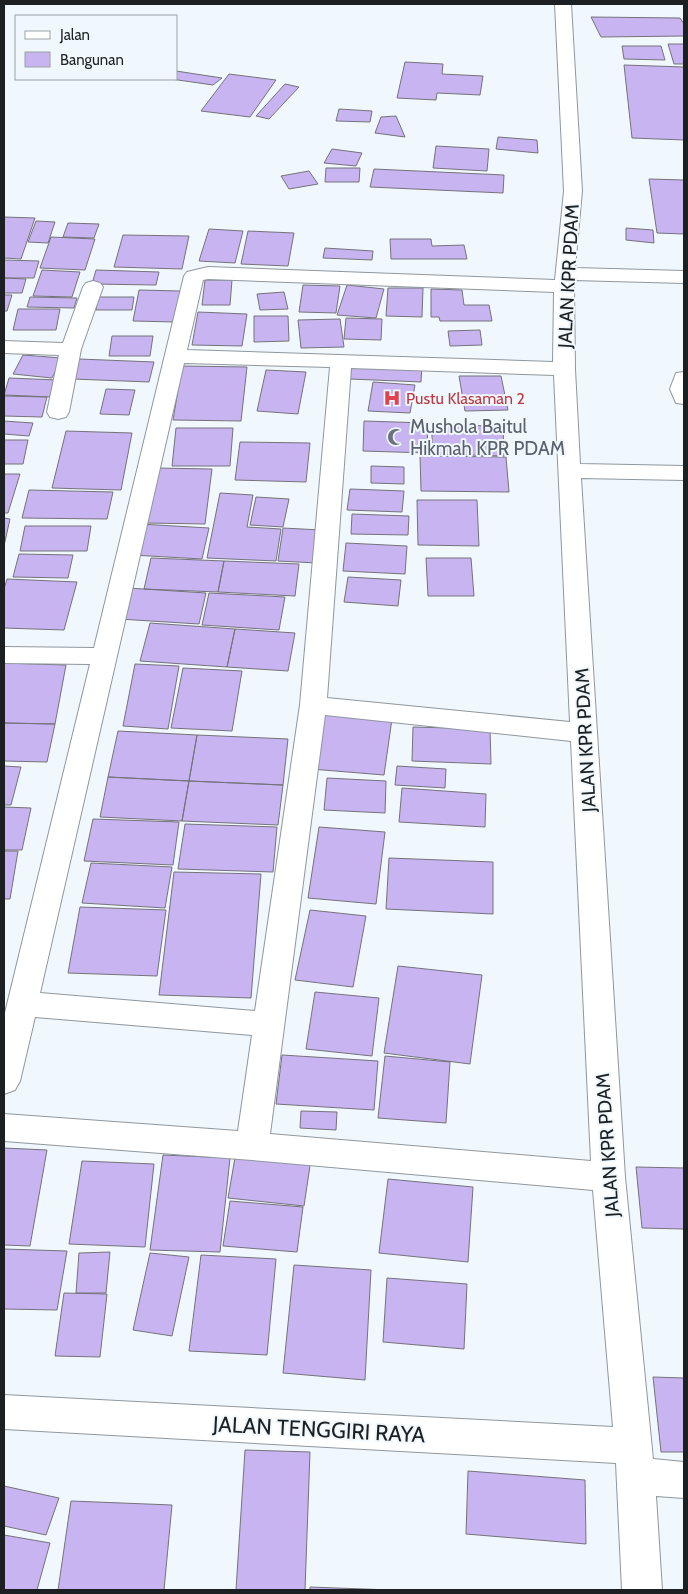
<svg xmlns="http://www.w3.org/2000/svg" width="688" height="1594" font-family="Cabin,sans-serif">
	<rect width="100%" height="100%" fill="#f1f8fd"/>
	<!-- building -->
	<path fill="#c7b4f0" stroke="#75727b" d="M591,17L680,18L684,24V36L601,37Z
		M668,44H684V64H674Z
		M622,46H661L665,60L624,59Z
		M405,62L443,64L442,74L483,76L480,95L437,93L436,100L397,98Z
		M624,65L684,67V140L632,138Z
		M176,71L222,78L213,85L171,79H176Z
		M229,74L276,80L250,117L201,111Z
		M285,84L299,87L269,119L256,116Z
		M339,109L372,111L370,122L336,121Z
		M396,116L405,137L375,133L381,117Z
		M498,137L537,140L538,153L496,149Z
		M436,146L489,149L487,171L433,168Z
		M332,149L362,153L356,166L324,163Z
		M326,168H360L359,182H325Z
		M374,169L504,175L503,193L370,187Z
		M309,171L318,184L289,189L281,176Z
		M649,179L684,180V234L657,233Z
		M4,217L35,218L21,259L4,258Z
		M36,221L55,222L48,243L28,242Z
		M68,223L99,224L94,238L63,237Z
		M626,228L653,230L654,243L626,240Z
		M209,229L243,231L235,263L199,261Z
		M248,231L294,233L288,266L241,264Z
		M123,235L189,236L182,269L114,267Z
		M51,237L95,239L85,270L40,268Z
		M390,239H431L432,246L464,245L467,259H391Z
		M325,248L373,251L372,260L323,258Z
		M4,260L39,261L34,278H4Z
		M42,270L80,272L72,297L33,296Z
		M96,270L159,272L156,285L92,284Z
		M4,278L26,279L22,293H4Z
		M205,280H232L230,305H202Z
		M303,285L340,286L336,313L299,312Z
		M347,285L384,289L376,318L337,315Z
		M388,288H423L422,317L386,316Z
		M431,289L462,290L464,305H489L492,321H440L439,317H431Z
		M139,290L180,291L175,322L133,321Z
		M284,292L288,309L260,310L257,294Z
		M4,295H12L7,311H4Z
		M30,297L77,298L74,308L27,307Z
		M98,297H134L132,310H96Z
		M18,309H60L56,330H13Z
		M198,312L247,314L242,346L192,345Z
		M254,316H288L289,341L254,342Z
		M346,318L382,319L381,340L344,339Z
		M340,319L344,347L301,348L298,320Z
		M480,330L482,345L450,346L448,331Z
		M112,336H153L150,356H109Z
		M23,355L62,358L52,378L13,374Z
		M79,359L154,362L149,382L73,379Z
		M352,362L422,365L421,382L350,379Z
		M182,366L247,367L241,421L173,420Z
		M266,370L306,372L298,414L257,411Z
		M459,376H501L508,410L465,411Z
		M9,378L58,380L52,397L4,395Z
		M373,382L415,385L410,413L368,411Z
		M106,389L135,390L129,415L100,414Z
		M4,396L47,397L42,417L4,416Z
		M4,421L33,423L29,436L4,434Z
		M364,421L427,423L428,453L363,451Z
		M432,425L503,426L504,456L432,454Z
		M176,428H233L230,466H172Z
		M66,431L132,433L121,490L52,488Z
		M4,440H28L23,464H4Z
		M240,442L310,443L306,482L235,480Z
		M420,456L506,457L509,492L421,491Z
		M371,466L404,467V484L371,483Z
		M156,468L212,469L205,524L147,523Z
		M4,474H20L8,513H4Z
		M350,489L404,491L402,512L347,510Z
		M29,490L113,492L107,519L22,518Z
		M220,493L253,495L247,527L281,529L276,561L207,558Z
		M256,497L289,499L283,527L250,525Z
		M417,500H477L479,546L418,545Z
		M352,514L409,516L408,535L351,534Z
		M4,518L10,519L4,546Z
		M140,524L209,528L202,559L132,555Z
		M25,526H91L87,551H20Z
		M283,528L321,530L317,563L278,561Z
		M346,543L407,546L405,574L343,571Z
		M19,554L73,555L68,578L13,577Z
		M151,558L224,561L218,592L144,589Z
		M426,558H471L474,596H428Z
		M224,561L299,564L295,596L218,592Z
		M348,577L401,580L398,606L344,602Z
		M7,579L77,582L64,630L4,628V589Z
		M128,588L206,593L199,624L119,619Z
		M209,593L285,597L279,630L202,625Z
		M150,623L235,629L227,667L140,661Z
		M235,629L295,633L288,671L227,667Z
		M4,663L66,665L55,724L4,723Z
		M135,664L179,666L168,729L123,726Z
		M183,668L242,671L232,731L171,728Z
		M321,714L392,719L384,775L311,769Z
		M4,723L55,724L47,762L4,761Z
		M413,727L490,729L491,764L412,761Z
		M118,731L197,735L189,781L108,777Z
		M197,735L288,739L283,785L189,781Z
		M4,766L21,767L11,805H4Z
		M397,766L446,769L445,788L395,785Z
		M108,777L189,781L182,821L100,817Z
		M327,778L386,781L385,813L324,810Z
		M189,781L283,785L278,825L182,821Z
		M402,788L486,794L485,827L399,822Z
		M4,807L31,808L22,850H4Z
		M93,819L179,822L173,865L84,861Z
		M185,824L277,827L273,872L178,869Z
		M319,827L385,832L376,904L308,898Z
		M4,851H18L10,899H4Z
		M389,858L493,862V914L386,909Z
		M91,863L172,867L165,908L82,903Z
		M174,872L261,874L251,998L159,995Z
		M80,907L166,910L157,976L68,973Z
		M310,910L366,916L353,987L295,980Z
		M398,966L482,975L470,1064L384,1053Z
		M315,992L379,998L372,1056L306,1049Z
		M282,1055L378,1061L374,1110L276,1104Z
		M385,1056L450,1062L446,1123L378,1118Z
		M301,1111L337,1112L336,1130L300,1128Z
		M4,1148L47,1150L30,1246L4,1245Z
		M236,1152L311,1159L304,1206L228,1198Z
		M163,1155L230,1158L220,1252L150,1250Z
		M82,1161L154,1164L145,1247L69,1244Z
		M636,1167L684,1168V1229L642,1228Z
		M388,1179L473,1187L468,1262L379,1253Z
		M230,1201L303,1207L297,1252L223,1246Z
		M4,1249L67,1251L57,1310L4,1309Z
		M110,1252L106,1293H76L79,1253Z
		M150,1253L189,1257L172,1336L133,1330Z
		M201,1255L276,1259L267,1355L189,1351Z
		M294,1265L371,1270L365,1380L283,1373Z
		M387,1278L467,1284L464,1349L383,1342Z
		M64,1293L107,1294L100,1357L55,1356Z
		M653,1377L684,1378V1452H661Z
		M245,1450L310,1452L305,1590H236Z
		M468,1471L585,1480L586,1544L466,1534Z
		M4,1486L59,1498L46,1535L4,1526Z
		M71,1501L172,1505L164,1590H58Z
		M4,1535L50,1543L37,1590H4Z
		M310,1587L391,1590H310Z"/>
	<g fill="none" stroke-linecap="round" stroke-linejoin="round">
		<!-- minor casing -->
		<g stroke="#8f979d" stroke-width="2">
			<path id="minor" d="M555,4H571L582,191L575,268L684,271V283L574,280V286L575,369L580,464L684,466V480L581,478L625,1177L653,1459L684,1462V1498L656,1496L662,1590H622L616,1463L4,1429V1395L613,1427L593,1190L252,1160L4,1141V1114L238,1131L252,1035L35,1017L20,1081L15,1090L4,1094V1017L90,664L4,663V647L94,648L184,276L187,272L208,267L555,280L564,191ZM208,279L554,292L553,362L187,350L203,280ZM184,363L330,367L300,705L255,1011L40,993ZM351,368L554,375L570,722L327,698ZM325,715L571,741L591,1161L270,1134Z
				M93,281L100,283L103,287L81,349L69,412L66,417L58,419L50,417L47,412L59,355L4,353V341L63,343L83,287L86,283Z
				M684,372V404L676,403L670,389L676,373Z"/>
		</g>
		<!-- minor -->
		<use href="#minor" fill="#fff" fill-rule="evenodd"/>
	</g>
	<!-- icons -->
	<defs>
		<g id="hospital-bare" transform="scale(1.35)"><path d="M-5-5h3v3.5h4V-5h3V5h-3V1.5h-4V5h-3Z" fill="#e0444e" stroke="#f1f8fd" stroke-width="2.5" paint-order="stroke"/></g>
		<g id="mosque-bare" transform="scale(1.35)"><path d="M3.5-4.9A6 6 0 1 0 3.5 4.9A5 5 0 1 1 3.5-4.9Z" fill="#6b7280" stroke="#f1f8fd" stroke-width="2.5" paint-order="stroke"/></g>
	</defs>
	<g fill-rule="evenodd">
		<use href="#hospital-bare" x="392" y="398"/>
		<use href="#mosque-bare" x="396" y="437"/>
	</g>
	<g text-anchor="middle" stroke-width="4" stroke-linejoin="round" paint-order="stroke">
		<!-- far-health labels -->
		<g font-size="16" fill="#be3a42" stroke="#f1f8fd" text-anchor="start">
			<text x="406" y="404">Pustu Klasaman 2</text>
		</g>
		<!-- street labels -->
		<g font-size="19" fill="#1d2022" stroke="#f1f8fd">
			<text transform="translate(568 276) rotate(-87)" y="7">JALAN KPR PDAM</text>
			<text transform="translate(585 740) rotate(-93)" y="7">JALAN KPR PDAM</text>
			<text transform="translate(607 1145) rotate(-94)" y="7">JALAN KPR PDAM</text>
		</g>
		<!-- worship labels -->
		<g font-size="19" fill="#5b616d" stroke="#f1f8fd" text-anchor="start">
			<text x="410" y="433">Mushola Baitul<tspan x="410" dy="22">Hikmah KPR PDAM</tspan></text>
		</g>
		<!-- near-street labels -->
		<g font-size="22" fill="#1d2022" stroke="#f1f8fd">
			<text transform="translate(319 1429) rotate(3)" y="8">JALAN TENGGIRI RAYA</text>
		</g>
	</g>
	<!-- border -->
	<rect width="688" height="1594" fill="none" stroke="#1d2022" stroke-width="10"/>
	<!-- legend -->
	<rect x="15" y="15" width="162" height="65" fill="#f1f8fd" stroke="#9ca2a5"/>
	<rect x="25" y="31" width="25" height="8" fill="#ffffff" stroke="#9ca2a5"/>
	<text x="60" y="40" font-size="15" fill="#1d2022">Jalan</text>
	<rect x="25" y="52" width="25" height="15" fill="#c7b4f0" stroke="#9ca2a5"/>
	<text x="60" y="65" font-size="15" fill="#1d2022">Bangunan</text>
</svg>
